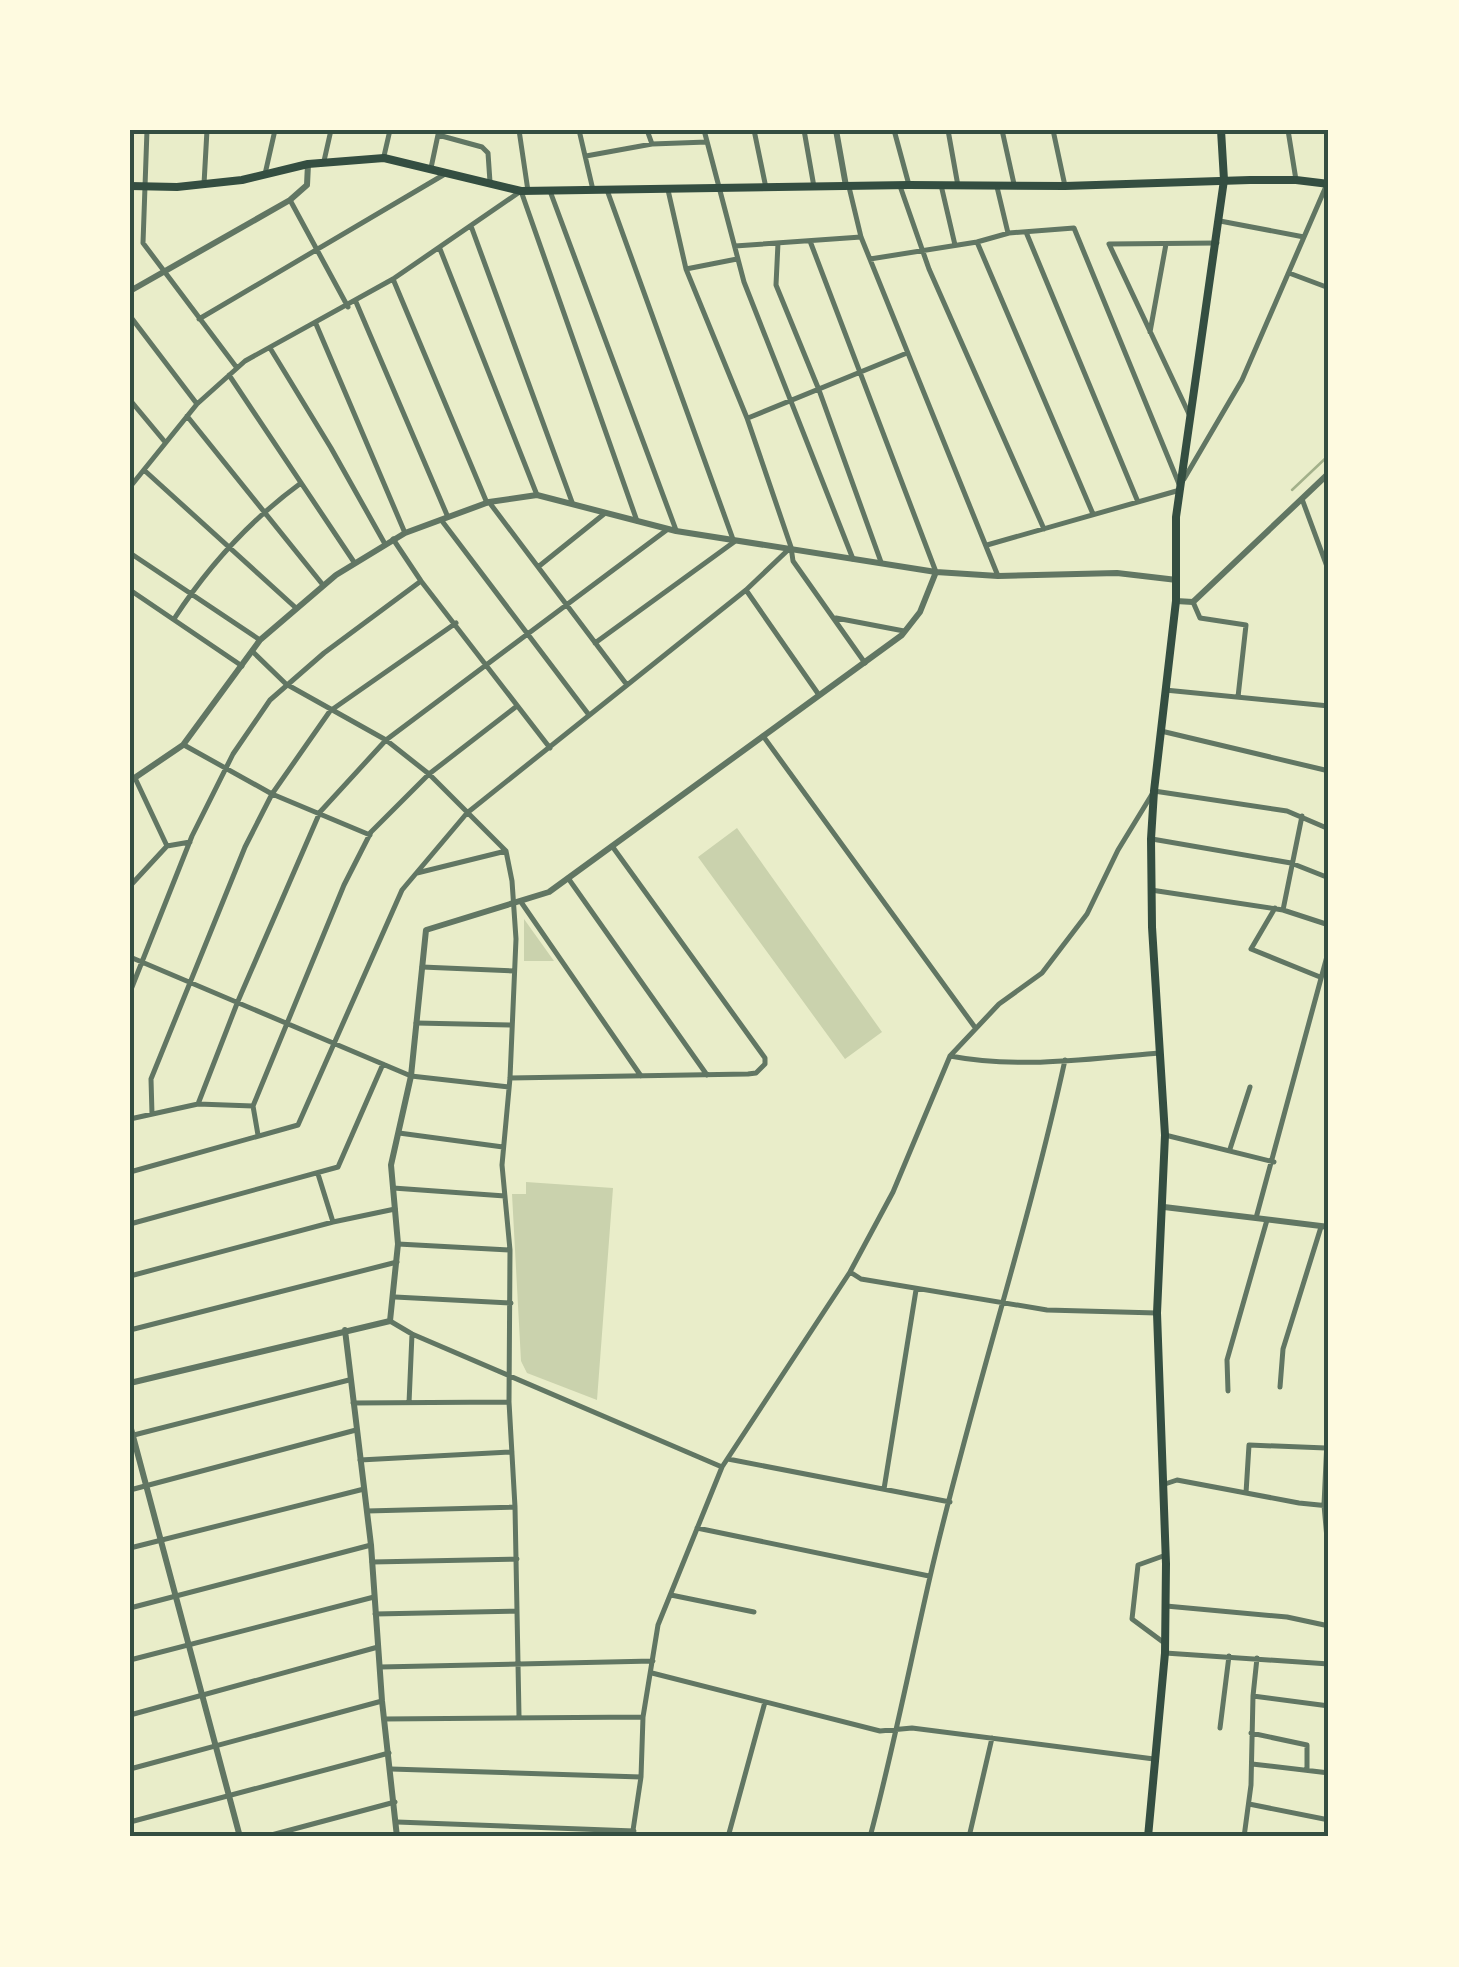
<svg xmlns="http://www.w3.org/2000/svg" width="1459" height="1967" font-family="'Asap Condensed',sans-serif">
	<rect width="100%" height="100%" fill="#e9edc9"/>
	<!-- green -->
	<path fill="#cad2ad" d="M737,828L882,1032L845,1059L698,857Z
		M524,919L554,961H524Z
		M526,1182L613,1188L597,1400L527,1373L521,1361L512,1194H526Z"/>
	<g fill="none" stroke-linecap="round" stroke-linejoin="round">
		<!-- stream -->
		<path stroke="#a3b18a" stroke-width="2.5" d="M1292,490L1329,455"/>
		<!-- minor -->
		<path stroke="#617663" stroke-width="5" d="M147,130L143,243L237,368
			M519,130L528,191
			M579,130L593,190
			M647,130L652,144
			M704,130L744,282L853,559
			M754,130L766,188
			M804,130L814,187
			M894,130L909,185
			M948,130L958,186
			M1002,130L1014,184
			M1053,130L1065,186
			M1288,130L1296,180
			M438,135L482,147L488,153L490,182
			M384,156L390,130
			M586,156L652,144L707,142
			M324,161L331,130
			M431,168L439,130
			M265,174L275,130
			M204,184L207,130
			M941,185L955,245
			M900,186L929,269L1044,529
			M849,187L861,237L998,576
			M997,187L1008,233
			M668,190L686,269L747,418L791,547L793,561L865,663
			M550,191L676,530
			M290,200L348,307
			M1220,221L1304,237
			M471,226L572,502
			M1026,232L1138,502
			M810,241L936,572
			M977,242L1093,514
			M778,243L776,285L819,390L881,562
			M735,246L861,237
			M440,249L537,495
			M870,259L977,242L1009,233L1074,228L1179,484
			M686,269L737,259
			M1289,273L1329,288
			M393,279L487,503
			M356,302L447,515
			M130,316L197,404
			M199,319L445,174
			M316,324L405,533
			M1150,332L1166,244
			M270,348L331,448L385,544
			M229,375L354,562
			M130,400L165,442
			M1189,414L1109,244L1217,243
			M187,416L323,585
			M748,418L907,353
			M144,470L296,608
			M1184,479L1242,380L1327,184
			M130,487L197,404L245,361L393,279L521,191L637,521
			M1302,499L1329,572
			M489,502L627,685
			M442,521L589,715
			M393,539L421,581L550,748
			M987,545L1180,490
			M130,553L260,640
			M538,567L604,514
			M130,590L242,666
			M746,590L819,695
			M1193,602L1200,618L1246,625L1238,697
			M836,618L904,631
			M174,619C209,565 249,521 301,483
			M595,643L734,542L607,190
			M252,651L286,684L386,740L429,774L506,851L512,881L516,939L510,1078L502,1165L510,1250L509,1402L515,1507L519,1716
			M1165,690L1329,706
			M1161,731L1329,771
			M763,736L974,1026
			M184,745L272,794L370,835
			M135,778L167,846
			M1152,839L1291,863L1329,878
			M417,873L506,851
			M568,878L707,1075
			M130,886L167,846L190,842
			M1151,890L1283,910L1329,925
			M521,902L641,1076
			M1275,908L1251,949L1320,977
			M1283,910L1302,816
			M130,957L411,1076L509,1087
			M422,967L514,971
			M130,992L192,836L233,754L270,700L324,653L421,581
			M416,1023L512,1025
			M950,1056C1018,1069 1091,1059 1159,1053
			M510,1078L748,1074L756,1073L765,1064V1058L612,846
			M198,1104L238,1001L320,812L386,740L668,529
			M152,1114L151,1079L245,847L272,794L330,711L456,623
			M130,1119L198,1104L253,1106
			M399,1133L503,1147
			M258,1135L253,1106L344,885L371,832L429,774L517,706
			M1165,1135L1274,1162
			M1230,1149L1250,1087
			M130,1172L298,1125L402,890L467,813L746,590L789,549
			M318,1174L333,1222
			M393,1188L505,1196
			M1256,1218L1329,949
			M130,1224L338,1167L383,1064
			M398,1244L509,1250
			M850,1272L861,1279L1047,1310L1157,1313
			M130,1276L333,1222L395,1209
			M395,1297L511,1303
			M390,1321L412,1334L722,1467
			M130,1330L397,1262
			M1280,1387L1283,1349L1321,1227
			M1228,1391L1227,1360L1267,1220
			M1329,1396L1324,1505L1329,1561
			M353,1403L509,1402
			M409,1403L412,1334
			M130,1436L349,1380
			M728,1459L950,1502
			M360,1460L512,1452
			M1165,1484L1177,1480L1299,1503L1329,1506
			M884,1489L916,1290
			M130,1490L356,1430
			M1246,1493L1249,1445L1326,1448
			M367,1511L515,1507
			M697,1528L929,1576
			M130,1548L364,1489
			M372,1562L517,1559
			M671,1595L754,1612
			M1166,1606L1287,1617L1329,1626
			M130,1608L371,1545
			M375,1614L516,1611
			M1163,1642L1132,1619L1138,1565L1166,1555
			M1165,1653L1329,1664
			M130,1660L374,1597
			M380,1667L653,1661
			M652,1673L880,1731L912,1728L1154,1759
			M1253,1696L1329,1706
			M130,1715L378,1647
			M384,1719L643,1717
			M1220,1728L1229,1656
			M1251,1733L1307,1745V1770
			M1252,1764L1329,1773
			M130,1769L382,1701
			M391,1769L641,1777
			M1249,1804L1329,1820
			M130,1822L389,1753
			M397,1822L634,1831
			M264,1837L395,1802
			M632,1837L641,1777L643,1717L658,1625L722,1467L850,1272L893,1192L950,1056L999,1004L1042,973L1087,914L1118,850L1154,791L1287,811L1329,829
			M728,1837L765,1702
			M870,1837C893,1751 910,1664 930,1577C970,1403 1027,1234 1065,1060
			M969,1837L992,1738
			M1244,1837L1251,1785L1253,1696L1257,1658"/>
		<!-- tertiary -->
		<path stroke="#617663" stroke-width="6" d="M836,130L846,186
			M130,291L290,200L307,185L308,164
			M1176,601L1193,602L1329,473
			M130,781L183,745L260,640L336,575L405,533L489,502L537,495L676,531L936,572L998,576L1117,573L1177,580
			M1164,1207L1329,1227
			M345,1330L371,1545L382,1701L397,1837
			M130,1383L390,1321L398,1244L391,1165L411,1076L426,930L549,892L902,635L920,612L936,572
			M130,1425L240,1837"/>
		<!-- secondary -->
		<path stroke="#344e41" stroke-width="8" d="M1221,130L1224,180
			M130,186L177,187L242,180L308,164L384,158L521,191L909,185L1065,186L1250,180H1296L1329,184"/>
		<!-- primary -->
		<path stroke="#344e41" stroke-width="8" d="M1148,1837L1165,1653L1166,1564L1157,1313L1165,1135L1152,927L1151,839L1154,791L1176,601V517L1224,180"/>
	</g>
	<!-- border -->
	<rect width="1459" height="1967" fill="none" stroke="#fefae0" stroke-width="265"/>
	<rect x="132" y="132" width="1194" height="1702" fill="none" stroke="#344e41" stroke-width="4"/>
</svg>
